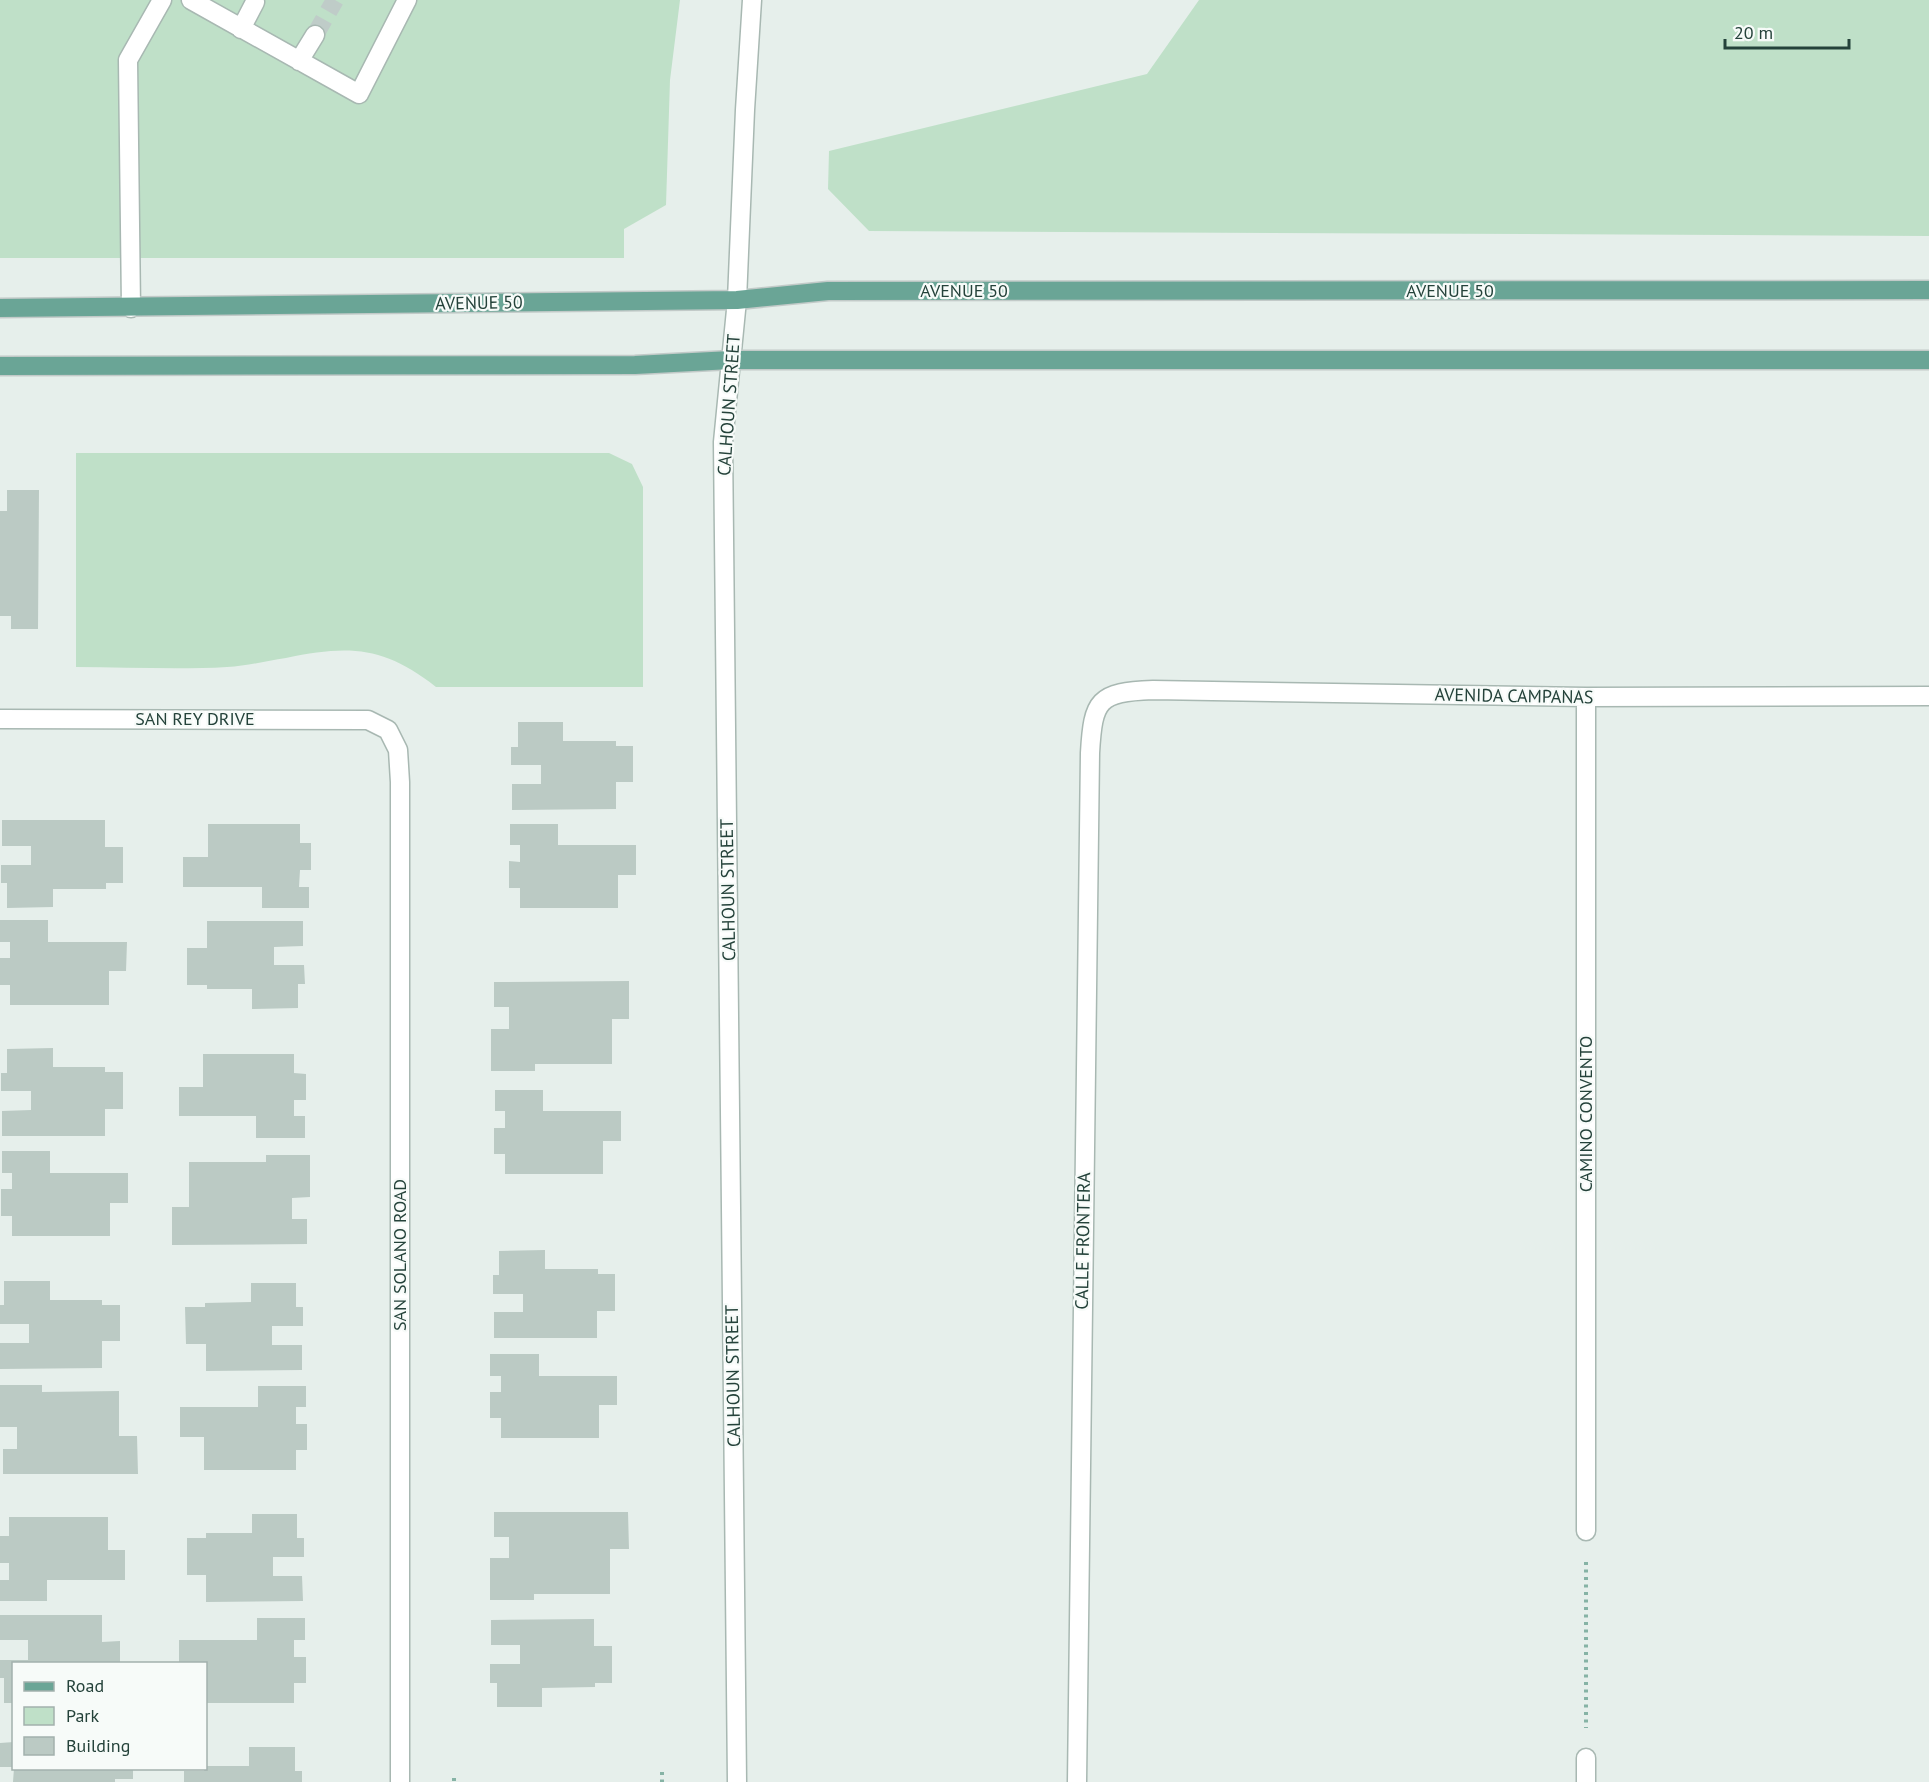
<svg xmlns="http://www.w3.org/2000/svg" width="1929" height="1782" font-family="'PT Sans',sans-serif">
	<rect width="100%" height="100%" fill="#e6efeb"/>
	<!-- green -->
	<path fill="#bfe0c8" d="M0,0H680L670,80L666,205L624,229V258H0Z
		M1199,0H1929V236L869,231L828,189L829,151L1147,74Z
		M76,453H609L632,464L643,487V687H436C384,646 349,645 286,658C266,661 247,666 227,667C177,670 126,667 76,667Z"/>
	<!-- building -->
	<path fill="#bbcac4" d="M7,490H39L38,629H11V616H0V511H7Z
		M518,722H563V741H616V746H633V782H616V809L512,810V784H541V765H511V747H518Z
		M2,820H105V847H123V883H106V889H53V907L7,908V883H1V865H31V846H2Z
		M208,824H300V843H311V870H300L299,887H309V908H262V887H183V857H208Z
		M510,824H558V845H636V875H618V908H520V888H509V861L520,862V845H510Z
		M0,920H48V942H127L126,971H109V1005H10V985H0V958H10V942H0Z
		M207,921H303V946L274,947V965H304L305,984H298V1008L252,1009V989H207V985H187V948H207Z
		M629,981V1019H612V1064H535V1071H491V1029H509V1007H494V982Z
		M53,1048V1067H105V1072H123V1109H105V1136H2V1111L31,1110V1091H1V1073H7V1049Z
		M203,1054H294V1073L306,1074V1100H294V1116H305V1138H256V1116H179V1087H203Z
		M495,1090H543V1111H621V1141H603V1174H505V1154H494V1128H505V1111H495Z
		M2,1151H50V1173H128V1203H110V1236H12V1216H1V1189H12V1173H2Z
		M266,1155H310V1197L292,1198V1219H307V1244L172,1245V1207H189V1162H266Z
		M545,1250V1269H598V1274H615V1311H597V1338H494V1312H523V1294H493V1275H499V1251Z
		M4,1281H50V1300H102V1305H120V1341H102V1368L0,1369V1343H29V1324H0V1305H4Z
		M251,1283H296V1307H303V1326H272V1345H302V1370L206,1371V1344H186L185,1307H205V1303L251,1302Z
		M490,1354H539V1376H617V1405H599V1438H501V1418H490V1392H501V1376H490Z
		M0,1385H42V1392L119,1391V1436H137L138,1474H3V1449H17V1427H0Z
		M258,1386H306V1407H296V1424H307V1450H296V1470H204V1437H180V1407H258Z
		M494,1512H628L629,1549H610V1594H534V1600H490V1558H509V1537H494Z
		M252,1514H297V1538H304V1557H273V1576H302L303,1601L206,1602V1575H187V1538H206V1533H252Z
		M9,1517H108V1550H125V1580H47V1601H0V1580H9V1563H0V1536H9Z
		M0,1615H102V1642L120,1641V1664H14V1703H4V1678H0V1660H28V1640H0Z
		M257,1618H305V1640H294V1657H306V1683H294V1703H206V1664H179V1640H257Z
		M594,1619V1646H612V1683H595V1687L542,1688V1707H497V1683H490V1664H520V1645H491V1620Z
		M14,1742V1767H0V1743Z
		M249,1747H295V1771H302V1782H184V1771H204L206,1766H249Z
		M14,1768H133V1779H115V1782H13Z"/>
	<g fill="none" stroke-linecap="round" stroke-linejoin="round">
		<!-- minor-tunnel -->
		<path stroke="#bfccc8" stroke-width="18" stroke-dasharray="18 9" stroke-linecap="butt" d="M315,35L335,0"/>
		<!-- minor casing -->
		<g stroke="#a8b8b2" stroke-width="21">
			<path id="minor" d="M191,0L359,94L407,0
				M241,29L255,2
				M299,61L315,35
				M131,308L128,60L162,0
				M1586,697V1531
				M0,719L368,720L388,730L398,750L400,782V1782
				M1586,1758V1782
				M737,1782L723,442L737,300L745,110L752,0
				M1077,1782L1090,753C1093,700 1098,692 1153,690L1586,697L1929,696"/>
		</g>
		<!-- major casing -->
		<g stroke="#c2cac8" stroke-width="21">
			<path id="major" d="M0,308L737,300L828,291L1929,290
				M0,366L635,365L731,360H1929"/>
		</g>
		<!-- path -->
		<path stroke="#86b3a5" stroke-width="4" stroke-dasharray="3 4.5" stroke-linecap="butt" d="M1586,1562V1728
			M662,1772V1782
			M454,1778V1782"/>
		<!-- minor -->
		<use href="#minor" stroke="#fff" stroke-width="18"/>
		<!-- major -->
		<use href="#major" stroke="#6aa596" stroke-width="18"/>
	</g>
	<g text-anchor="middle" stroke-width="4.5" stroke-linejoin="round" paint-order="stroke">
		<!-- street labels -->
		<g font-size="18" fill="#24423a" stroke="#f7fbf9">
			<text x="964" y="297">AVENUE 50</text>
			<text x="1450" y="297">AVENUE 50</text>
			<text transform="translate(479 303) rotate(-1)" y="6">AVENUE 50</text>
			<text transform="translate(729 405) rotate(-86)" y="6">CALHOUN STREET</text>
			<text transform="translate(1514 696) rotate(1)" y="6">AVENIDA CAMPANAS</text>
			<text x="195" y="725">SAN REY DRIVE</text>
			<text transform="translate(728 890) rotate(-91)" y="6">CALHOUN STREET</text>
			<text transform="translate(1586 1114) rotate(-90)" y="6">CAMINO CONVENTO</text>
			<text transform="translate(1083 1241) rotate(-89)" y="6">CALLE FRONTERA</text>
			<text transform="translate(400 1255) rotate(-90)" y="6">SAN SOLANO ROAD</text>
			<text transform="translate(733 1376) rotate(-91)" y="6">CALHOUN STREET</text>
		</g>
	</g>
	<!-- legend -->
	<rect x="12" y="1662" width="195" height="108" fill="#f7fbf9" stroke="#a3b1ad" stroke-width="1.5"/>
	<rect x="24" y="1682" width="30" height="9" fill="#6aa596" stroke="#a3b1ad" stroke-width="1.5"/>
	<text x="66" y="1692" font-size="18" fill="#24423a">Road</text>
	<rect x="24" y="1707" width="30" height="18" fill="#bfe0c8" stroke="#a3b1ad" stroke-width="1.5"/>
	<text x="66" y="1722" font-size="18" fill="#24423a">Park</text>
	<rect x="24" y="1737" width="30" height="18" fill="#bbcac4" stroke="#a3b1ad" stroke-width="1.5"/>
	<text x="66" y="1752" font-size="18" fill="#24423a">Building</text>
	<!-- scale -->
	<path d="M1725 39v9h124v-9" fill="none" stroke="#24423a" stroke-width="3"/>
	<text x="1734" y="39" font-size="18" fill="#24423a" stroke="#f7fbf9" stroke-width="4.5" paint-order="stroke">20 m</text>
</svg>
